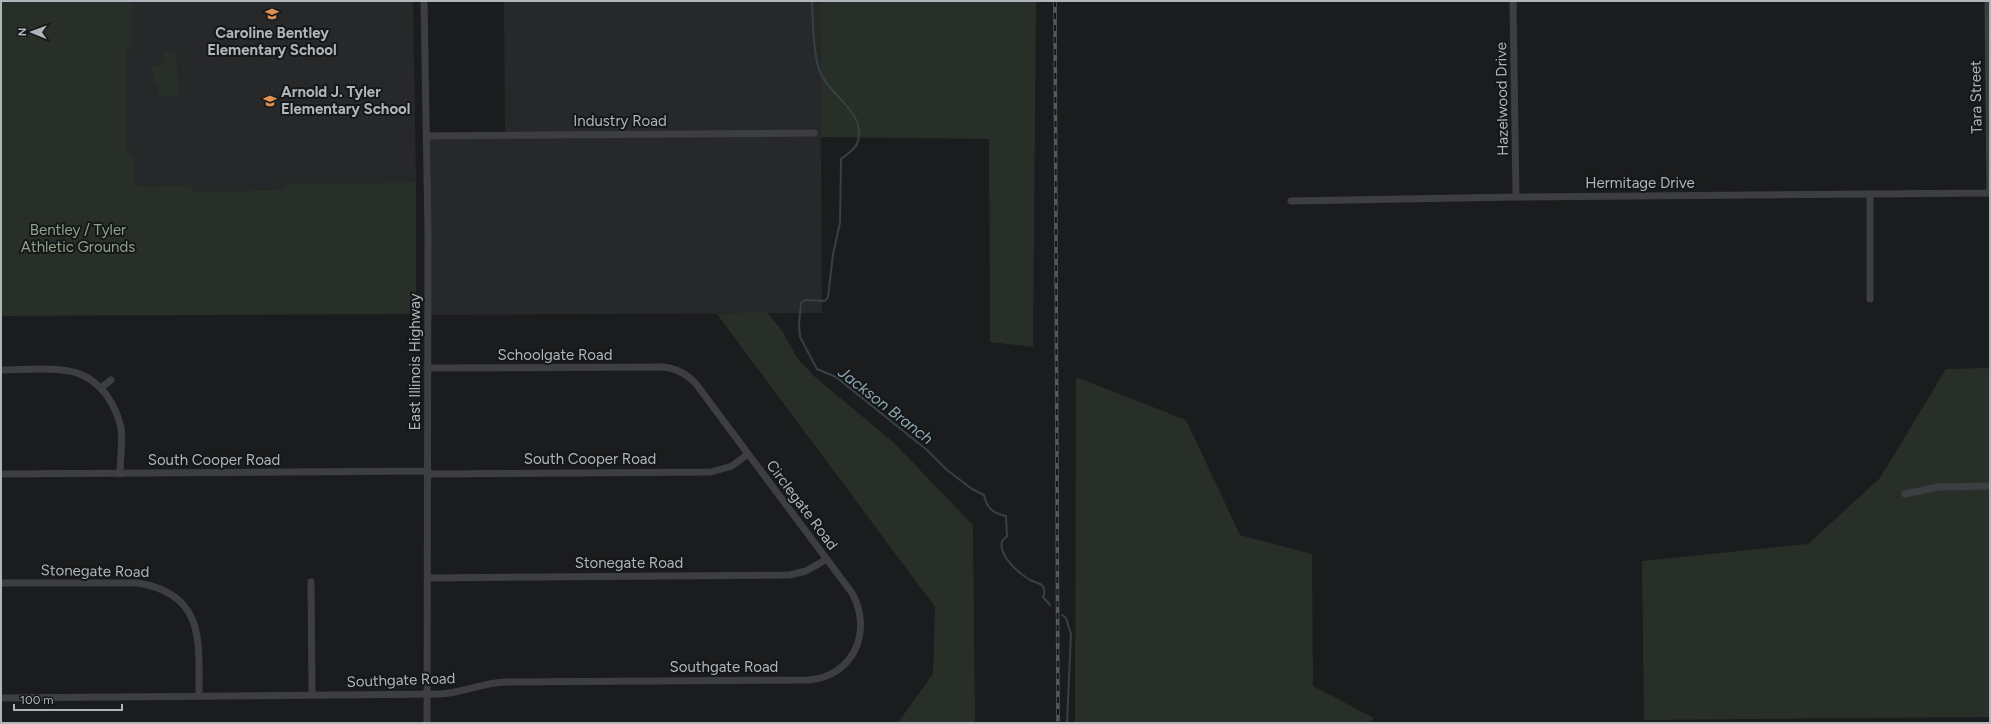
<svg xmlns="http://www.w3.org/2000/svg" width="1991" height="724" font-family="Figtree,sans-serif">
	<rect width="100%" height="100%" fill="#1b1c1d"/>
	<!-- built -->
	<path fill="#27282a" d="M132,1H413L416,182L286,183L285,189L192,192V185L134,186V156L126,150L125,47L132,50Z
		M504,1H820L822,313L430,315L429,138H505Z"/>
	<!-- green -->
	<path fill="#282f28" d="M1,1H132V51L126,48V150L134,156L135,186L192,185L193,192L285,189V183L416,182V314L1,316Z
		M820,1H1036L1033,347L990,342L989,139L821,137Z
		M163,51H176L179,96H159V85L154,86L152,66L165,64Z
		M767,312L783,332L797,358L815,377L893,442L973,525L975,723H894L899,721L933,674L935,607L717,314Z
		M1990,368V717L1644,720L1642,561L1808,544L1880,478L1946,369Z
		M1076,377L1186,420L1240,535L1312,554L1313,686L1374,718L1370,723H1075Z"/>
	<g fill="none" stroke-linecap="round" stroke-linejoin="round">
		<!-- stream -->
		<path stroke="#364145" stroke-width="2" d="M812,1C813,20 813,58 821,74C831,97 868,113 857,144C854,150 846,155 841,159L840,223L833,254L828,297L825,301L805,300L801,303L799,324L800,337L817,369L836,377L927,450L947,470L972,489L984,495C987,508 992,513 1006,516L1007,536L1002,541C998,556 1019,573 1030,580C1034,582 1039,583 1042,585C1045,588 1045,594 1043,597L1050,605
			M1062,615L1066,618L1071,634L1067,723"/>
		<!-- street -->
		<path stroke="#3d3e42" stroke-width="7" d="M424,1L428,232L427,723
			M1513,1L1516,197
			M426,136L814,133
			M1291,201L1516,197L1990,193L1988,1
			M1870,299V194
			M1,370C21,370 62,366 80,374C102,383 116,405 121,428C123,442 120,459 120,474
			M101,388L111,380
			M1,474L428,471
			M428,474L711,472L732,466L748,454
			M1905,494L1938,487L1990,486
			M428,578L790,575L806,571L827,559
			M311,582L312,695
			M1,583H138C205,594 199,641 199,695
			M1,698L440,694C462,693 482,683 505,682L809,680C854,676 873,631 852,593L696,384C687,374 676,368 662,367L427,368"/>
		<!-- rail casing -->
		<g stroke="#56595c" stroke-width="3.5">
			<path id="rail" d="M1055,1L1058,723"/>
		</g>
		<!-- rail -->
		<use href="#rail" stroke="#161718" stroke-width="2" stroke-dasharray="6" stroke-linecap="butt"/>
	</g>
	<!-- icons -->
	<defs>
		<g id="school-bare" transform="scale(1.08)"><path d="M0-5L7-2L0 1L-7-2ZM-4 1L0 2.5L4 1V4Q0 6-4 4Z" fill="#dc9254" stroke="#161718" stroke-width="2.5" paint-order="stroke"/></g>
	</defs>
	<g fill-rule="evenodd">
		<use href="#school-bare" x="272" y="14"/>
		<use href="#school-bare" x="270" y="101"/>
	</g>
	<g text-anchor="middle" stroke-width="4" stroke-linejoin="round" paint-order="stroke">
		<!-- poi labels -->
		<g font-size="15" font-weight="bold" fill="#afb5bb" stroke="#161718">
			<text x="272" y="38">Caroline Bentley<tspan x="272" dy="17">Elementary School</tspan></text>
			<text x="281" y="97" text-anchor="start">Arnold J. Tyler<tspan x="281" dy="17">Elementary School</tspan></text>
		</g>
		<!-- street labels -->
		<g font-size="15" fill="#afb5bb" stroke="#161718">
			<text transform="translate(1976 97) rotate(-91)" y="5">Tara Street</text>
			<text transform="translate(1502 99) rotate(-91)" y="5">Hazelwood Drive</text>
			<text x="620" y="126">Industry Road</text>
			<text x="1640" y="188">Hermitage Drive</text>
			<text x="555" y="360">Schoolgate Road</text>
			<text transform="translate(415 362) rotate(-90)" y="5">East Illinois Highway</text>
			<text x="590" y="464">South Cooper Road</text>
			<text x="214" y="465">South Cooper Road</text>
			<text transform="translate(802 505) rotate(53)" y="5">Circlegate Road</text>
			<text x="629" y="568">Stonegate Road</text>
			<text transform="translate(95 571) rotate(1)" y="5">Stonegate Road</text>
			<text x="724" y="672">Southgate Road</text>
			<text transform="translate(401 680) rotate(-2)" y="5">Southgate Road</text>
		</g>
		<!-- park labels -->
		<g font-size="15" fill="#8da389" stroke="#161718">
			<text x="78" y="235">Bentley / Tyler<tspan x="78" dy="17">Athletic Grounds</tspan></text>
		</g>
		<!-- water labels -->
		<g font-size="16" font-style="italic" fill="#8ba7b1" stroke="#161718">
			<text transform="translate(886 405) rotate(38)" y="6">Jackson Branch</text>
		</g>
	</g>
	<!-- border -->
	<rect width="1991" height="724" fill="none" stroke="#afb5bb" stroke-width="4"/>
	<!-- north arrow -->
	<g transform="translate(32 32) rotate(271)" stroke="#161718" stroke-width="3" paint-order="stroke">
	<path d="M0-3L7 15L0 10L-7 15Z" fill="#afb5bb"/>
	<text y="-6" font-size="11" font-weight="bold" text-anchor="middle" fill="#afb5bb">N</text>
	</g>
	<!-- scale -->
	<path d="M14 704v6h108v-6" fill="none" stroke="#afb5bb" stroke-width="2"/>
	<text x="20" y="704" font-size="12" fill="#afb5bb" stroke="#161718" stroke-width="3" paint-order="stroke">100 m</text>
</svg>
